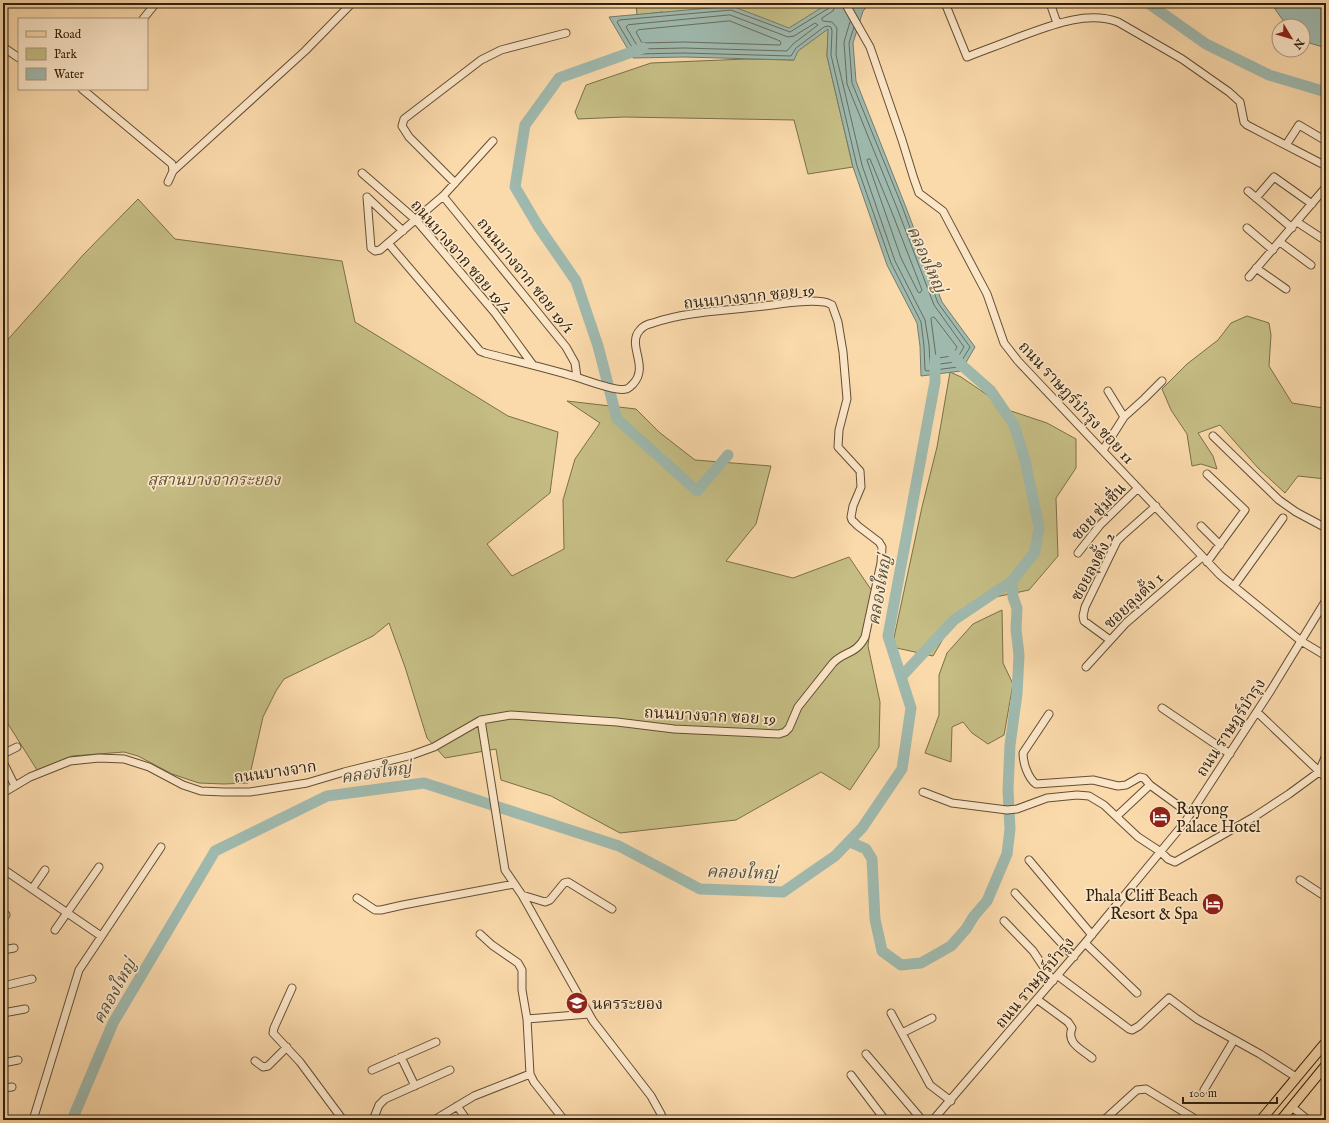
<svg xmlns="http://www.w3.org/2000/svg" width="1329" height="1123" font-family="'IM FELL English','Noto Serif Thai',serif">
	<rect width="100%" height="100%" fill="#fad9ab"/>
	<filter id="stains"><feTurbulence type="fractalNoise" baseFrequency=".005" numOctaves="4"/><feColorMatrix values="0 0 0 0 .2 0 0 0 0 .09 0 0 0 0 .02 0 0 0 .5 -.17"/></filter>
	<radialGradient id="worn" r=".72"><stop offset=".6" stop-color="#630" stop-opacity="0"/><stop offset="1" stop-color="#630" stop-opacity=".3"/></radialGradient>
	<!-- green -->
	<path fill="#c5bd84" stroke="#7a6f48" d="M636,3H830L827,56L853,167L808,174L794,120L624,117L578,119L575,112L586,85L651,63L746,59L794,60L662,12L637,15Z
		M138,199L175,239L342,261L355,322L508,416L558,432L550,493L487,544L512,576L564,549L563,500L575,459L600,423L567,401L636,409L659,432L695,460L771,466L756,524L726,561L793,578L849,557L874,594L868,646L880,702L879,747L850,790L821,772L736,820L620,833L551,796L501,780L496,749L445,758L427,738L405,667L389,623L373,636L284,679L276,691L263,717L248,783L224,784L199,783L172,774L138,756L124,752L72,756L37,770L3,716V345L83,255Z
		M1247,316L1269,323L1271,335L1269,366L1292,403L1323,408L1326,405V479L1298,476L1285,493L1258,468L1220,425L1198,433L1213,456L1217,469L1201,464L1192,466L1187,434L1171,410L1162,389L1187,364L1218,340L1231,323Z
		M950,372L961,377L1011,411L1047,423L1076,439V468L1056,498L1058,556L1029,590L986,599L967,608L954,620L933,656L892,647L922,507L937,447Z
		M1002,610L1003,663L1013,684L1004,735L988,744L972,733L963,722L952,727L951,762L925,753L939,715V675L947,653L973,624Z"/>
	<!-- water -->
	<path fill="#9fb9ae" stroke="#737c6d" d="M829,3H871L863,11L853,43L856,81L905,205L942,302L975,347L961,371L921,376L920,346L917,323L887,265L853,167L827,56L828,29L798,51L794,60L684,57L633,58L609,17L732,6L789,28Z
		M1219,3H1247C1240,10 1227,7 1219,3Z
		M1275,3H1326V48L1303,41V26H1287L1275,9Z"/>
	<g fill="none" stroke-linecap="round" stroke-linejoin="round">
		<!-- shore -->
		<path stroke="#686d5d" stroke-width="1" d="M831,3L829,8L790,32L731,10L619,20L617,22L636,54L684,53L791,56L796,48L824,27L828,26L831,27L832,31L831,55L857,166L891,263L921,322L924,346L925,370L927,371L958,367L970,347L938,303L902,206L852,83L849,43L854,27
			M836,3L833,11L822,18V20L823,21L832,22L837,28L836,55L862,165L895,261L925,320L929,345L930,364L932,365L955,362L964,347L934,305L897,208L847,84L844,42L850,22
			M730,15L788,37L794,36L815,23L818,25L793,44L787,51L684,48L639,49L626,27L628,25Z
			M730,21L780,41L781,43L780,45L684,42L642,43L636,32L638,30Z
			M870,159L891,210L922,290L920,293L918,292L901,258L868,163L867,160Z
			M933,317L935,318L957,347L952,356L938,358L936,357L931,319Z"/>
		<!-- river -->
		<path stroke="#9fb9ae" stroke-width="11" d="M1148,3L1206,44L1269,75L1326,92
			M643,48L559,78L525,125L515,187L538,226L576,281L598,346L617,419L697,491L728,455
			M901,677L954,620L1012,581L1035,552L1039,527L1025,460L1014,425L991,391L958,362L954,356
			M850,842L866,849L872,859L875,919L882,951L901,965L921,963L951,946L966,929L974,916L987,901L1007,854L1010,829L1008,790L1010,745L1017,694L1019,655L1016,629L1017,608L1013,597L1012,581
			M72,1120L113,1023L215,851L327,796L424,783L619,846L700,889L783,892L835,856L862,828L902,769L911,708L888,636L935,382V360"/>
		<!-- minor casing -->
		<g stroke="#624f34" stroke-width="9">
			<path id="minor" d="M845,3L870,47L902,140L914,179L919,193L943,211L987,294L1004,343L1018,361L1220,575L1301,641L1326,656
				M945,3L967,57C984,50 1002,44 1019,37C1049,26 1087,10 1118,22L1182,59L1229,92L1240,102L1244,122L1247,125L1326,166
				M1050,3L1057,23
				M143,19L156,3
				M3,47L19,58
				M82,89L172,164L173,171L168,182
				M1286,145L1299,125L1326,141
				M173,171L305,51L352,3
				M362,173L416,220L495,313L533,365
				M455,183L409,137L402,126L404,119L481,60L501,50L566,33
				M1248,191L1292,228
				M443,196L566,347L575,363L577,377
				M367,197L371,248L375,251L380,250L443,196L493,141
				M367,197L403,231
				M1256,198L1274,177L1312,204
				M1297,222L1326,241
				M1247,228L1273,250
				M1280,242L1311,265
				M1256,268L1286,289
				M1249,277L1326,187
				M1108,391L1124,417
				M1213,436L1279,500L1296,512L1326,528
				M1103,450L1124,417L1144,399L1162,381
				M1201,526L1220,545
				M1078,553L1100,525L1138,488
				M1207,562L1245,510L1207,474
				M1234,586L1283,518
				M1110,640L1084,621L1083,616L1085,607L1117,541L1122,536L1156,506
				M1086,667L1126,623L1202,557
				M1162,708L1230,754
				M1257,712L1326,778
				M1049,714L1023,753C1023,763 1028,778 1036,784L1093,780L1118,786L1126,785L1140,777L1144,778L1150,785
				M481,720L505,870L522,895L593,1021L651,1096L661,1114L663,1120
				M3,754L17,747
				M3,762L15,786
				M923,792L952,803L1007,810L1017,809L1047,798L1077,795L1089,796L1104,805L1138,837L1161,852L1168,859L1175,862L1254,817L1289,794L1319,772L1326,755
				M3,793L30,777L70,761L99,758L124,759L149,767L183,785L201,791L224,792H250L307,783L344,772L412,755L434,747L481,720L511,715L617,722L674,729L779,734L785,732L789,728L798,707L833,663C844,651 856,655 865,637L881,563L882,547L879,542L858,526L852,520L851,517L853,506L861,487L860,471L838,447L839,430L847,399L843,352L838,322L832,305C830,304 827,302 824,302C805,299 783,304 764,306C727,311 688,311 653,323C648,324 643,326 640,330C626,345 650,366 633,384C631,386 628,389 626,389C617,392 586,380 576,377C546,368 516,361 485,353L480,351L388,243
				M1117,816L1150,785L1190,814
				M1029,860L1092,935
				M3,869L101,936
				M1300,880L1326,897
				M32,889L45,870
				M1015,893L1074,957
				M522,895L545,902L550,900L564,883L568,882L612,909
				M357,898L375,910H381L403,905L514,884
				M3,915H6
				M1004,921L1033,951L1053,981
				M55,930L99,867
				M480,934L492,945L518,963L522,970V990L527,1019L530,1074L534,1082L564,1120
				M1085,943L1137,993
				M3,950L14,948
				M1058,976L1129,1029L1132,1030L1139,1026L1169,998L1197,1019L1260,1054L1296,1077
				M3,986L32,979
				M292,988L274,1028L273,1033L300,1062L343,1120
				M1038,1000L1068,1022L1072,1028C1066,1043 1081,1049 1092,1058
				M3,1013L25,1009
				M891,1013L930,1085L951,1101
				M527,1019L589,1014
				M902,1033L932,1018
				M866,1054L922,1120
				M401,1057L415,1086
				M255,1061L263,1067L268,1066L287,1047
				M3,1063L18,1060
				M372,1070L436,1042
				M851,1075L885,1120
				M3,1088L12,1087
				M1204,1090L1234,1040
				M457,1106L467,1120
				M1292,1107L1308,1120
				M33,1120L79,970L161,847
				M373,1120L379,1105L385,1099L450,1070
				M434,1120L474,1096L530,1074
				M933,1120L1085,943L1185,822L1271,690L1326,600
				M1104,1120L1137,1090L1146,1089L1197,1120"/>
		</g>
		<!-- major casing -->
		<g stroke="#30210c" stroke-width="11">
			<path id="major" d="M1261,1120L1326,1042
				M1281,1120L1326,1065"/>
		</g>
		<!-- minor -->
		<use href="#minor" stroke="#fce6c8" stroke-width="7"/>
		<!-- major -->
		<use href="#major" stroke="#fad9ab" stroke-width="9"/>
	</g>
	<!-- icons -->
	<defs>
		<g id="hotel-disc" transform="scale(1.15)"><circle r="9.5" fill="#8f2418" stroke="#fce6c8"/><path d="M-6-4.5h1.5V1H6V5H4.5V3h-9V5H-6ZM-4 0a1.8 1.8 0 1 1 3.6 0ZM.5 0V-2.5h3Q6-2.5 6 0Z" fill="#fff"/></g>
		<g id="school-disc" transform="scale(1.15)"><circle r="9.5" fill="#8f2418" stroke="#fce6c8"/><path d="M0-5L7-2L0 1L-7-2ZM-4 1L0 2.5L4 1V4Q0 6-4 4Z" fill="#fff"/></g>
	</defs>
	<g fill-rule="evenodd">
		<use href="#hotel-disc" x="1160" y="817"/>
		<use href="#hotel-disc" x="1213" y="904"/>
		<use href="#school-disc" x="577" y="1003"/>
	</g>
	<g text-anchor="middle" stroke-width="3.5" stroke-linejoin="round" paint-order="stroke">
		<!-- street labels -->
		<g font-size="16" fill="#30210c" stroke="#fce6c8">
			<text transform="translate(462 256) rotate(49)" y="6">ถนนบางจาก ซอย 19/2</text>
			<text transform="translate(526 275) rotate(51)" y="6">ถนนบางจาก ซอย 19/1</text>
			<text transform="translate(749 296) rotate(-6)" y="6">ถนนบางจาก ซอย 19</text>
			<text transform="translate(1077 402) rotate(47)" y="6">ถนน ราษฎร์บำรุง ซอย 11</text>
			<text transform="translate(1098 511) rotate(-47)" y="6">ซอย ชุ่มชื่น</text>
			<text transform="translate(1092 566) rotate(-62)" y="6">ซอยลุงตั้ง 2</text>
			<text transform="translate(1133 600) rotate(-43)" y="6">ซอยลุงตั้ง 1</text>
			<text transform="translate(710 715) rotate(3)" y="6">ถนนบางจาก ซอย 19</text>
			<text transform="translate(1230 727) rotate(-57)" y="6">ถนน ราษฎร์บำรุง</text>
			<text transform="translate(275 771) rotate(-8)" y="6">ถนนบางจาก</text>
			<text transform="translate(1034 982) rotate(-50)" y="6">ถนน ราษฎร์บำรุง</text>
		</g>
		<!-- park labels -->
		<g font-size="16" font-style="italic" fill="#5d5030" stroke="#fce6c8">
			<text x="214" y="485">สุสานบางจากระยอง</text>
		</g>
		<!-- poi labels -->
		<g font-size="16" fill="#30210c" stroke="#fce6c8" text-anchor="start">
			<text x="1176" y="814">Rayong<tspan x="1176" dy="18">Palace Hotel</tspan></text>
			<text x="1198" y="901" text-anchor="end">Phala Cliff Beach<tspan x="1198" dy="18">Resort &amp; Spa</tspan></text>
			<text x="592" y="1009">นครระยอง</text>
		</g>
		<!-- water labels -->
		<g font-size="17" font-style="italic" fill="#514f3d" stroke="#fce6c8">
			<text transform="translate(927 259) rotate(66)" y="6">คลองใหญ่</text>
			<text transform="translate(879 590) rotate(-80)" y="6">คลองใหญ่</text>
			<text transform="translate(376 772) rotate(-8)" y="6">คลองใหญ่</text>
			<text transform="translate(742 872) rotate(2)" y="6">คลองใหญ่</text>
			<text transform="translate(114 991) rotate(-61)" y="6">คลองใหญ่</text>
		</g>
	</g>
	<!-- margin -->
	<rect width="1329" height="1123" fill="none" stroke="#fad9ab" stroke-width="16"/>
	<rect x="4" y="4" width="1321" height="1115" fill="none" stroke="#30210c" stroke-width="2"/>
	<rect x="8" y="8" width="1313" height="1107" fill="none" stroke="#30210c"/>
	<!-- legend -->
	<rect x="18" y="18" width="130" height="72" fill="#fce6c8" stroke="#aa977d"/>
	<rect x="26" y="31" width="20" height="6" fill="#fad9ab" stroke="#aa977d"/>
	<text x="54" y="38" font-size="12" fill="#30210c">Road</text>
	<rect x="26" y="48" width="20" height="12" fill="#c5bd84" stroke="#aa977d"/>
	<text x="54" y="58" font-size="12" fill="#30210c">Park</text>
	<rect x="26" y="68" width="20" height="12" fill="#9fb9ae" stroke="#aa977d"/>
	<text x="54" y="78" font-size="12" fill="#30210c">Water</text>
	<!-- north arrow -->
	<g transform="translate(1291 38) rotate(128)"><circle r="19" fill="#fce6c8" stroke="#aa977d"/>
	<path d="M0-3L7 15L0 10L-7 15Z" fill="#8f2418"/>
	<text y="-6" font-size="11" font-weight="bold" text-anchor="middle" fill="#30210c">N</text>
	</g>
	<!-- scale -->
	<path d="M1183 1097v6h94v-6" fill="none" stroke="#30210c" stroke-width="2"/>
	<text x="1189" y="1097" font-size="12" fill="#30210c" stroke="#fce6c8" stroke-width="3" paint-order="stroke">100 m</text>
	<rect width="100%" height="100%" filter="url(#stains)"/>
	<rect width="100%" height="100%" fill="url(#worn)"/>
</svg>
